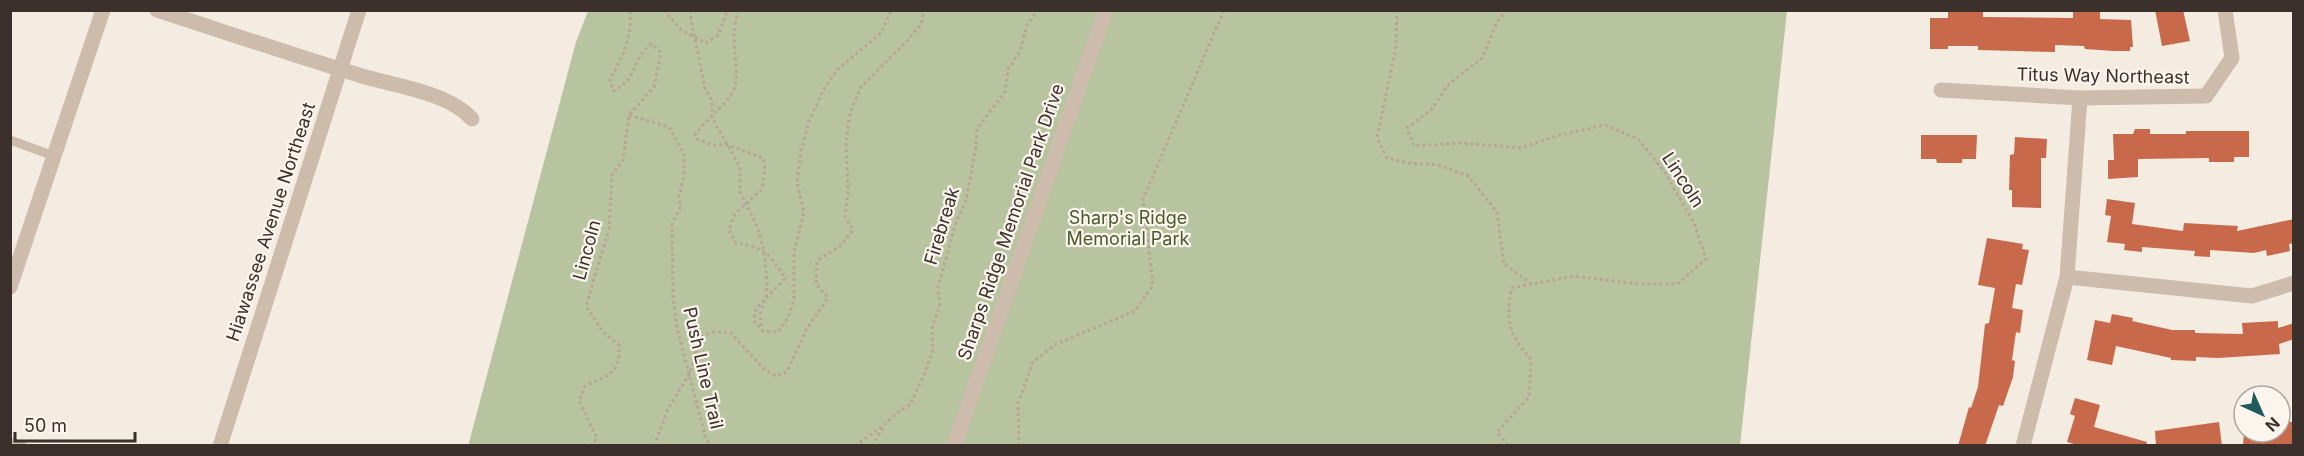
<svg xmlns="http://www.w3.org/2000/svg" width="2304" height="456" font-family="Inter,sans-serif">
	<rect width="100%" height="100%" fill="#f4ebe1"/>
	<!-- green -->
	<path fill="#b8c4a0" d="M588,11H1787L1740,445L468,446L576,42Z"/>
	<!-- building -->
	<path fill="#c8694b" d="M2073,10H2100V19L2131,20L2133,47H2130V51H2114L2085,49L2084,46L2055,45V52L1978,50V46H1948V49H1930V18H1948V12H1983V17L2073,18Z
		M2155,10H2183L2190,41L2162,46Z
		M2135,129H2150V134H2186V131H2249V157H2234V162H2209V158L2138,159V177L2108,179V160H2114L2113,134H2133Z
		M1921,135H1977L1976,159H1962V163H1937L1936,159H1921Z
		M2015,137L2047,139L2046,158H2041V208L2012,207V190H2009L2010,155L2014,154Z
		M2107,199L2135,203L2132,224L2183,231L2184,223L2238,226L2237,231L2294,219V243L2289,244L2290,251L2267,256L2266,250L2254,253L2210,250V257L2194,256L2195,251L2142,247V252L2124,250L2125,244L2107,242L2111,216L2105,215Z
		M1987,238L2023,244L2022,249L2029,250L2022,285L2016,284L2012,308L2023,310L2020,333L2016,332L2012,360L2015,361L2013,377L2003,406L1999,405L1985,446H1958L1969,407L1971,408L1978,387L1985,324L1989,323L1995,288L1978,285Z
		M2112,314L2133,318L2132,321L2172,330H2195V333L2243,334L2242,323L2278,321V328L2294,323V339L2279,344L2280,354L2218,358L2196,357V361L2171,360V358L2116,346L2112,365L2087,360L2095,320L2110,323Z
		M2075,398L2100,405L2094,427L2147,442L2146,446H2081L2067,442L2075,416L2070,414Z
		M2280,421L2294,422V446H2243L2244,432H2280Z
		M2219,422L2222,446H2156L2155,431Z"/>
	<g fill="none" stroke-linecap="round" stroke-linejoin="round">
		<!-- path -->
		<path stroke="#b9a596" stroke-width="3" stroke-dasharray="3 3" stroke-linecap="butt" d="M664,10L681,30L706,43L718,35L728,10
			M691,10V20L705,88L712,101V118L740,167V192L757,226L764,251L767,281L766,297L760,314L762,329
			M738,10C737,18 734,26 734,33C733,49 741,80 732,93C722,109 706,119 695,135L697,139L712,145H728L763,158L765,167L762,189L735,214L729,230L736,243C763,247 772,255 785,279L756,308L754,321L763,331L778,332L788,318L794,299V252L804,212L797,182L801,151L809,121L824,89L837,70L881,33L891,10
			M1397,10L1396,46L1377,138L1387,158L1407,163L1438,165L1468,176L1497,212L1504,264L1533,285
			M1507,10L1497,22L1482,58L1449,84L1431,110L1407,128L1414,146L1461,143L1520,148L1560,135L1605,125L1638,139L1664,171L1694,223L1706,259L1677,284H1639L1574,276L1511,288C1507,323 1507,332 1531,359L1529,397L1497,432L1508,446
			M629,115L669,127L684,154V176L679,196L680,208L672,224L673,296L677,328L706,439L711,446
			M590,446L597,438L579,401L585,386C609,375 620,374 619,345L603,332L586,306L609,229L612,175L623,160L629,115L654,87L661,53L652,44C632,57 638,80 613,91L610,79C622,59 633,35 630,10
			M654,446L668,409L690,373L700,337L713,332L731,333L763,368L776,376L787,372L806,330L828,298L816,284L817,261L841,245L853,230L845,217L848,190L846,144L850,113L861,87L906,42L921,24L924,10
			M855,446L883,426
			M872,446L885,424L899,411L910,405L924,375L933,350L932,327L940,306L938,287L956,222L966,201L976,147L977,129L1005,92L1008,69L1020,51L1027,25L1038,10
			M1019,446L1018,403L1033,362L1056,344L1135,311L1153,285L1143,199L1224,10"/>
		<!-- lane -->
		<path stroke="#cdbbac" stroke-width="9" d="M10,140L54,156
			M10,442L23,446"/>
		<!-- street -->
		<path stroke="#cdbbac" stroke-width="15" d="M157,10C225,32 293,55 362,76C395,86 448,92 472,119
			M1941,90L2080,98L2206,96L2232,58L2225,10
			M2067,277L2252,296L2294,283
			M10,287L103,10
			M220,446L359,10
			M954,446L1106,10
			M2023,446L2067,277L2080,98"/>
	</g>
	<g text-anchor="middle" stroke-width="4.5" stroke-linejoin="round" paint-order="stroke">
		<!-- street labels -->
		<g font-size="18" fill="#3b302b" stroke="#fbf5ee">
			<text transform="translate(2103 76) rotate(1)" y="6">Titus Way Northeast</text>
			<text transform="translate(1683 180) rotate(57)" y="6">Lincoln</text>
			<text transform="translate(271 222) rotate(-72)" y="6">Hiawassee Avenue Northeast</text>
			<text transform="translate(1011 222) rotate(-71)" y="6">Sharps Ridge Memorial Park Drive</text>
			<text transform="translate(942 226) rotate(-73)" y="6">Firebreak</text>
			<text transform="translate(587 250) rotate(-75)" y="6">Lincoln</text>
			<text transform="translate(703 368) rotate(77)" y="6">Push Line Trail</text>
		</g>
		<!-- park labels -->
		<g font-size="18" fill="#4a5a2e" stroke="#fbf5ee">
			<text x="1128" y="224">Sharp's Ridge<tspan x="1128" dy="21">Memorial Park</tspan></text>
		</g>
	</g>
	<!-- border -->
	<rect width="2304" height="456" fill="none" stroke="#3b302b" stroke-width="24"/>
	<!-- north arrow -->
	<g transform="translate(2262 414) rotate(135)"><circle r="28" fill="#fbf5ee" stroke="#aea6a0" stroke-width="1.5"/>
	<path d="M0-4.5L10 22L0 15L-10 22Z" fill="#1f5a5e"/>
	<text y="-9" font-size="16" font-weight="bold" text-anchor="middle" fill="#3b302b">N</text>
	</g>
	<!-- scale -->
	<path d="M15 432v9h120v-9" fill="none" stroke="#3b302b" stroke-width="3"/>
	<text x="24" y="432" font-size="18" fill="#3b302b" stroke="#fbf5ee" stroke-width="4.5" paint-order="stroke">50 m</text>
</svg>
